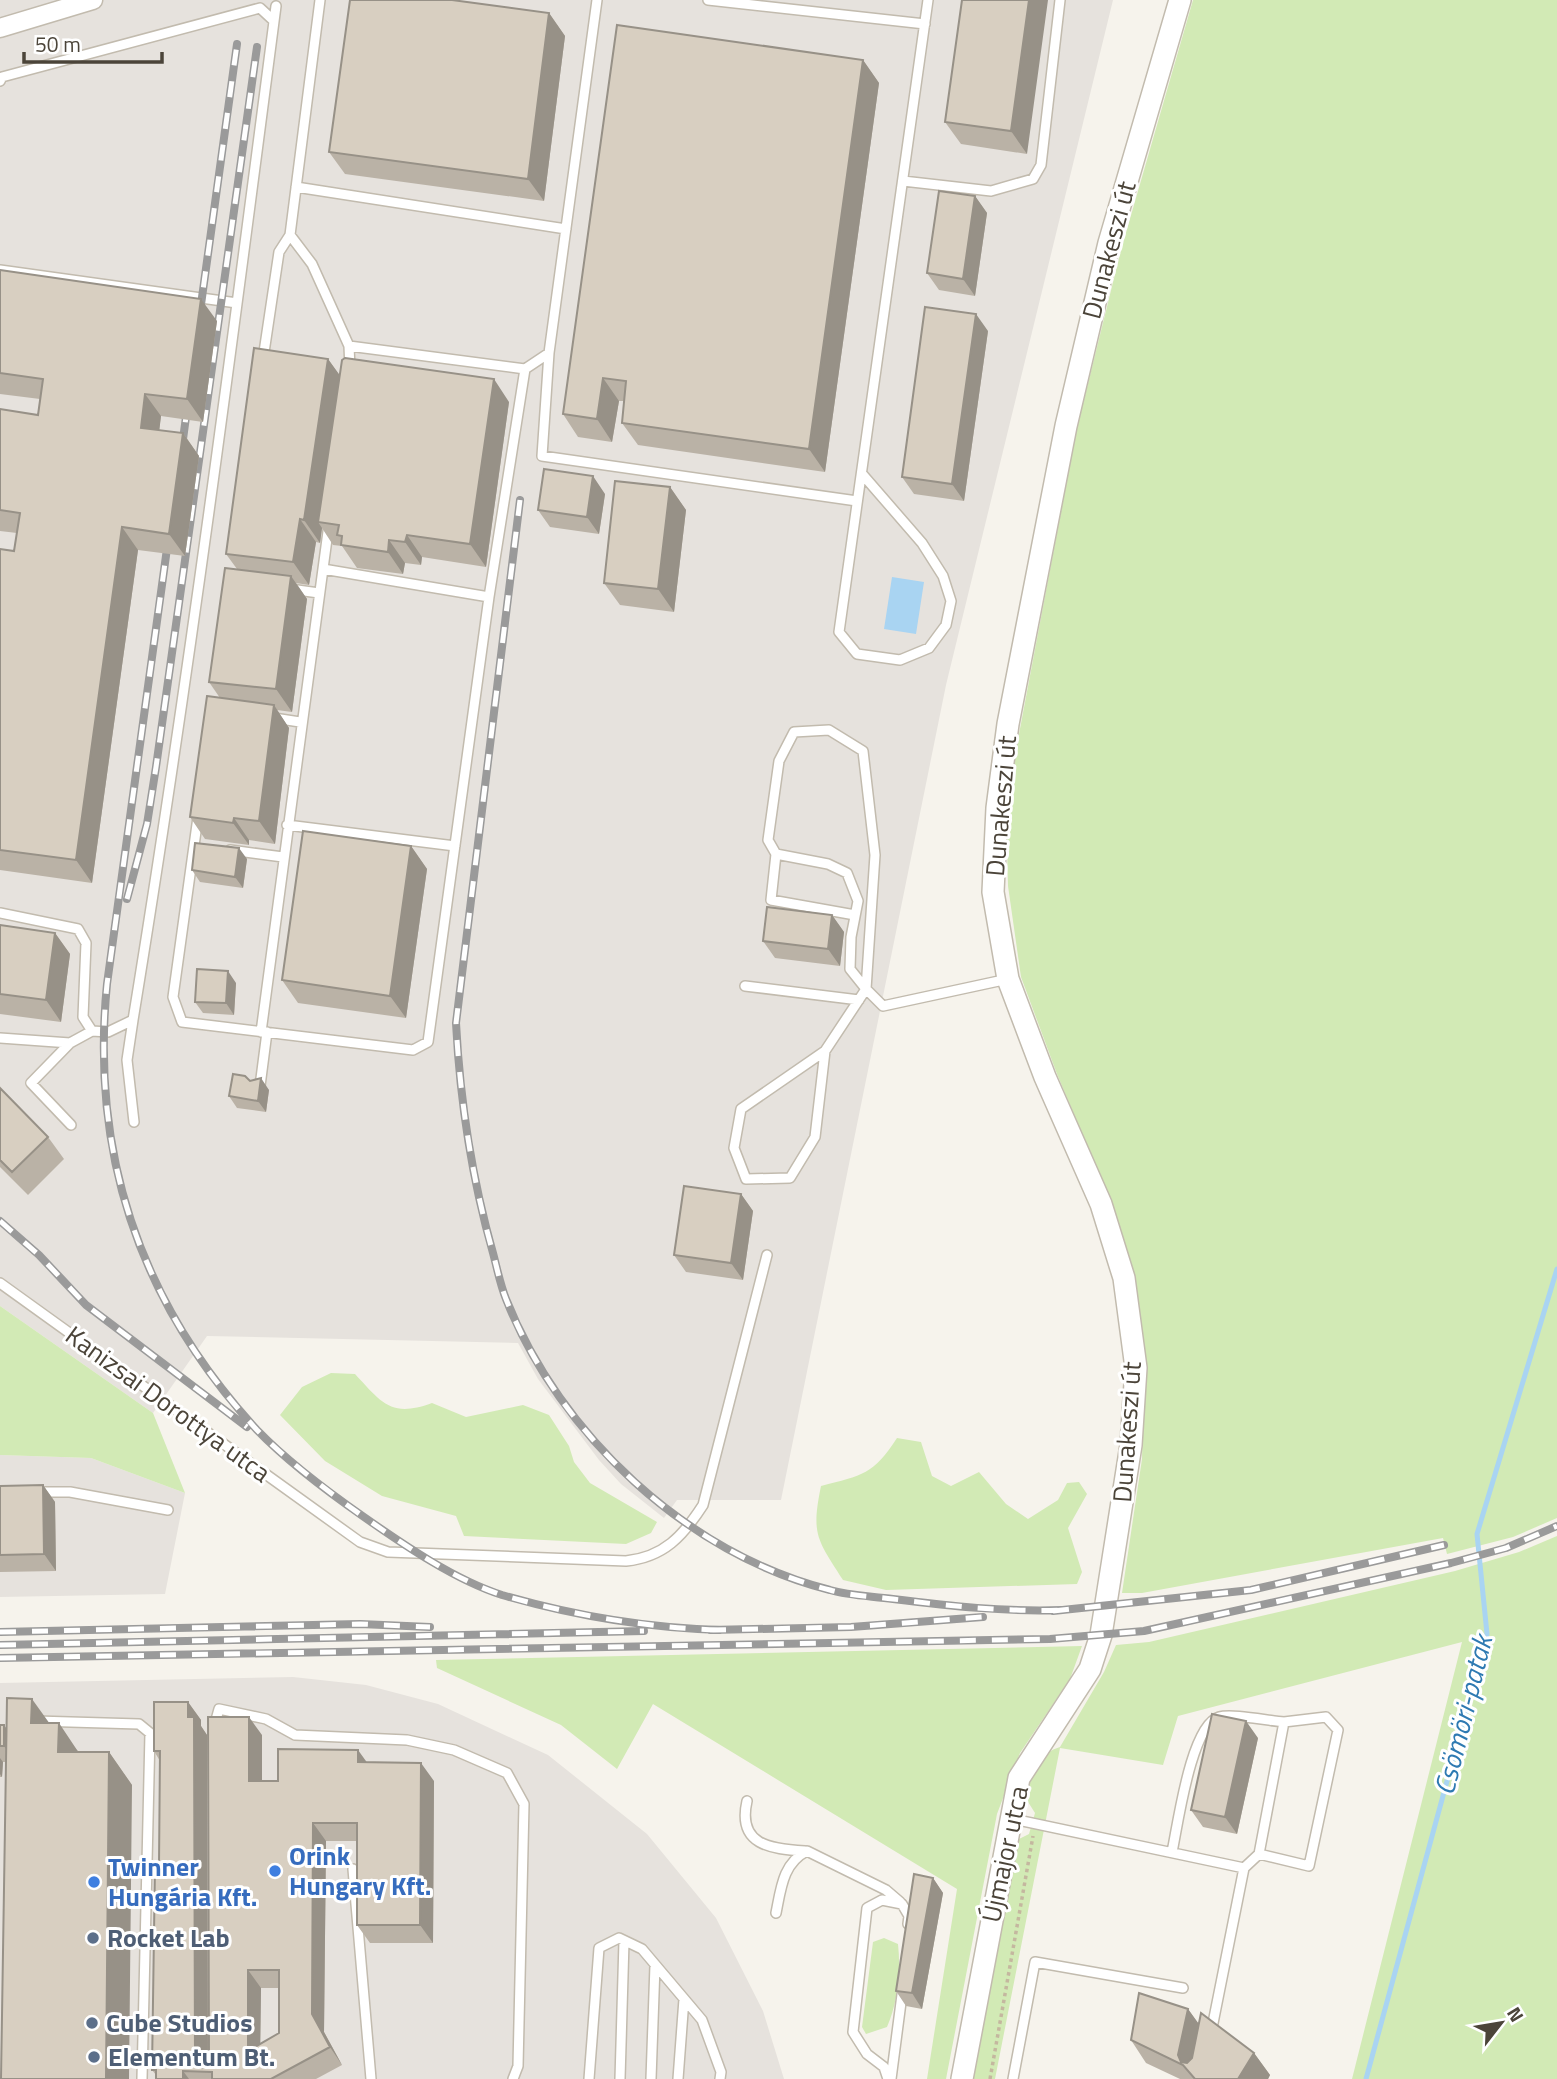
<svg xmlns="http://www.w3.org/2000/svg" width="1557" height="2079" font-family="'Titillium Web',sans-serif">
	<rect width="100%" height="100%" fill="#f6f3ec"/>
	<!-- industrial -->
	<path fill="#e6e2dd" d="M0,0H1113L946,685L781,1500H677L664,1518L621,1484L599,1460L538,1379L518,1343L207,1336L153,1413L0,1306Z
		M0,1455L91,1458L185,1493L165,1594L0,1597Z
		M293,1677L366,1685L438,1704L548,1755L647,1834L716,1918L763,2011L784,2079H0V1683Z"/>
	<!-- green -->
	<path fill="#d2eab5" d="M1193,0H1557V1518L1513,1537L1447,1554L1443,1538L1142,1593H1122L1142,1459L1144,1367L1109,1198L1057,1074L1021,977L1008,886L1006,803L1076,432L1121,250Z
		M0,1306L153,1413L185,1493L91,1458L0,1455Z
		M331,1373L355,1374C382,1403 391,1418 432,1403L466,1417L523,1405L549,1415L569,1446L574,1462L590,1483L657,1522L651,1533L626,1544L464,1536L456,1516L382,1496L325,1461L280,1415L302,1387Z
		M897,1438L921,1442L932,1476L951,1486L979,1472L1006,1504L1028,1519L1058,1500L1067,1483L1079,1482L1087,1494L1068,1528L1082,1572L1077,1584L886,1590L843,1580C817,1539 811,1535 821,1486C863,1475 873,1475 897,1438Z
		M1557,1536V2079H1352L1462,1642L1178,1716L1163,1765L1060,1748L995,2079H966L1013,1842L1029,1834L1035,1813L1023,1794C1028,1772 1038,1754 1060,1747L1104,1672L1116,1645L1149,1642L1455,1571L1519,1552Z
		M1082,1646L1070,1679L1020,1753L997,1814L946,2079H927L957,1889L653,1704L617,1769L561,1725L437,1668L436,1660Z
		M884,1938L898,1944C901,1971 898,2002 887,2027L866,2034L862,2027L873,1942Z"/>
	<!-- water -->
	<path fill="#a9d4f2" d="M892,577L924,582L916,634L884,629Z"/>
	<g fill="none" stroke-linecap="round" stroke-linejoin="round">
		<!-- stream -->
		<path stroke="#a9d4f2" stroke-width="5" d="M1366,2079L1487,1634L1477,1534L1557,1269"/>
		<!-- service casing -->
		<g stroke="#c2bbae" stroke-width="12">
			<path id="service" d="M708,0L925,24
				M0,81L2,77L260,8L274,21
				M903,181L991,191L1033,179L1041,165L1060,0
				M296,187L566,229
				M290,235L312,264L349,346L525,369
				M0,270L237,303
				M349,346L350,369
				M549,353L542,456L857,501
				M263,359L279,252L290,235L320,0
				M863,475L922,543L943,576L951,601L946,625L929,648L900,660L857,654L839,632L928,0
				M323,569L489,597
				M290,589L319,593
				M274,718L300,722
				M198,817L173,997L182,1022L413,1050L428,1042L489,597L525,369L549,353L597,0
				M287,825L455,846
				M230,850L283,857
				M776,854L771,900L855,915
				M0,913L78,929L86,943L83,1017L92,1031L108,1032L133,1020C188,684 232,345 276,6
				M745,986L859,1000
				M133,1020L127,1060L134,1122
				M261,1032L329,524
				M0,1038L70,1043L92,1031
				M70,1043L31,1083L71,1125
				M825,1051L741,1109L734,1148L746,1179L790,1178L815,1137L825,1051L866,989L850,969L851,937L858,901L847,873L828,864L776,854L768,840L779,761L794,732L829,730L863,751L875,855L866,989L883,1006L1008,979
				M260,1086L267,1032
				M0,1283L360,1542L388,1552L626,1561C664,1557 683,1536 703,1505L767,1255
				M37,1492H70L168,1510
				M36,1721L139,1724L150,1733L142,2079
				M214,1727L219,1709L266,1719L295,1735L407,1740L454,1750L507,1773L524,1804L518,2066L513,2079
				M747,1801C737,1845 770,1849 805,1851
				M1013,1819L1244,1868
				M1172,1852C1178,1824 1191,1725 1219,1717C1232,1713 1269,1721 1284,1722
				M353,1869L371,2079
				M776,1913C781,1888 783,1863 807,1851L886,1890L900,1902
				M1211,2033L1244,1868L1259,1854L1284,1722L1326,1717L1338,1730L1309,1866L1259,1854
				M589,2079L599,1948L619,1938L642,1949L702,2020L721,2072L720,2079
				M620,2079L624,1941
				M651,2079L655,1965
				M678,2079L684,1999
				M888,2079L884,2067L867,2054L853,2032L867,1908L882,1900L902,1904L909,1916L908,1924
				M891,2079L903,1987
				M1013,2079L1035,1962L1183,1988"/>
		</g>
		<!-- minor casing -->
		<g stroke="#c2bbae" stroke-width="21">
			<path id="minor" d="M0,28L93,0"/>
		</g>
		<!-- tertiary casing -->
		<g stroke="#c2bbae" stroke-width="24">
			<path id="tertiary" d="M962,2079L1019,1778L1090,1669L1101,1635L1131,1445L1136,1368L1124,1278L1101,1204L1045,1077L1008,979L993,892L997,808L1008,724L1066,426L1109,243L1180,0"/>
		</g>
		<!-- path -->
		<path stroke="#c4b79f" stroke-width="3.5" stroke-dasharray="3.5 3.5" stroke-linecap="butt" d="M990,2079L1033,1836"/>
		<!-- service -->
		<use href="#service" stroke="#fff" stroke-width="9"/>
		<!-- minor -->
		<use href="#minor" stroke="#fff" stroke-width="18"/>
		<!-- tertiary -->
		<use href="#tertiary" stroke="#fff" stroke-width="21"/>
		<!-- rail casing -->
		<g stroke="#9a9a9a" stroke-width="8">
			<path id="rail" d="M199,319L237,44
				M181,454L188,402
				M520,500L456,1023C460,1100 472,1179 493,1253C497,1268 500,1284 506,1299C560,1435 687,1554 830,1590C850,1596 872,1596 893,1599C950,1606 1004,1612 1062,1610
				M169,534L107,984C90,1155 141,1304 257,1430C285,1459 331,1494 364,1517C404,1545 455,1580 502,1595C571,1615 648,1628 720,1630
				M127,899L147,824L156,767L257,47
				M0,1221L39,1255L86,1305L247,1427
				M1053,1611L1251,1590L1444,1545
				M710,1630L851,1627L983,1617
				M0,1632L360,1624L430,1627
				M0,1645L644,1631
				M0,1658L1050,1639L1144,1631L1451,1563L1506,1548L1557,1526"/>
		</g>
		<!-- rail -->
		<use href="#rail" stroke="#fff" stroke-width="5" stroke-dasharray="16" stroke-linecap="butt"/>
	</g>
	<!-- wall -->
	<path fill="#bab2a6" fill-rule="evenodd" d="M962,0L1027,154L961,144L945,122Z
		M549,13L565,36L544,201L345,174L329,152Z
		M863,60L879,83L825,472L638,445L622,423L624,401H619L612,442L578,437L563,414Z
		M975,196L987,213L975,296L939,290L927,273Z
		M0,270L217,321L203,422L161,416L159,430L183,433L199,456L185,556L138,550L92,883L0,870V549L14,551L17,533L0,531V409L38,415L40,399L0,394Z
		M988,331L964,501L914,494L902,477Z
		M328,359L339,375L509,402L486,567L422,557L421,565L405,563L403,574L357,568L342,546L333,545L322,528L320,543L316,542L309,585L296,583L307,599L292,712L277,710L289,728L275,844L249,840V845L205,839L190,817L220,698L209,682L237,569L226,554Z
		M670,487L686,510L674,612L620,605L604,583Z
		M605,494L599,534L550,527L538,510Z
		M411,846L427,869L406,1018L298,1003L282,980Z
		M247,859L243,888L200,882L192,870Z
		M832,915L844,932L840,966L775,958L763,941Z
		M0,925L55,933L70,954L61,1022L0,1014Z
		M236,983L234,1015L203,1013L195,1002Z
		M250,1081L269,1090L266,1112L237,1108L229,1096Z
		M0,1088L48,1137L64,1159L28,1195L0,1167Z
		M741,1194L753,1211L743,1280L686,1272L674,1255Z
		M43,1485L55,1502L56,1571L0,1572V1486Z
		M188,1702L201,1720V1726L207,1735L208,2062L209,2061L262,1735V1781H278L367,1763L434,1781L433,1943H370L357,1925V1841H326L324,2032L342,2065L316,2079H156V2075L152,2070L159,1865L160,1761L154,1751ZM261,1988H279V2033L260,2044Z
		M49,1723L79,1752H109L132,1785L6,1762H3L2,1777H0V1725L7,1729Z
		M1258,1738L1237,1834L1203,1827L1191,1810Z
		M933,1878L943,1893L922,2009L906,2006L896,1991Z
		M1188,2009L1199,2025L1254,2053L1270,2075L1268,2079H1180L1146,2063L1131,2040Z"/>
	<!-- shaded-wall -->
	<path fill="#979187" d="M1029,0H1048L1027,154L1011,131Z
		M549,13L565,36L544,201L528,179Z
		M863,60L879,83L825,472L809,449Z
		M975,196L987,213L975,296L963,279Z
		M201,299L217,321L203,422L187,399Z
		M976,314L988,331L964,501L952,484Z
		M328,359L344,381L318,522L322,528L320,543L304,520Z
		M603,378L619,401L612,442L597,419Z
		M494,379L509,402L486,567L470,544Z
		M145,394L161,416L157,450L141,428Z
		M183,433L199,456L185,556L169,534Z
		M593,476L605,494L599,534L587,517Z
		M670,487L686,510L674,612L658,589Z
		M300,519L316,542L309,585L293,562Z
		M122,527L138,550L92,883L76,860Z
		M407,535L422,557L421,565L405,542Z
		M389,540L405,563L403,574L388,552Z
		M291,576L307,599L292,712L276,689Z
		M274,705L289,728L275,844L259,821Z
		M234,818L249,840V845L233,823Z
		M411,846L427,869L406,1018L390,996Z
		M239,848L247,859L243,888L235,877Z
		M832,915L844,932L840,966L828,949Z
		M55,933L70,954L61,1022L46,1000Z
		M228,971L236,983L234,1015L226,1003Z
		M261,1078L269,1090L266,1112L258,1101Z
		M741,1194L753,1211L743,1280L731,1263Z
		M43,1485L55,1502L56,1571L44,1554Z
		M32,1699L55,1731L31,1723Z
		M188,1702L201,1720V1726L207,1735L208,2072H203L195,2061Z
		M249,1717L262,1735V1799L249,1781Z
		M1246,1721L1258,1738L1237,1834L1225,1817Z
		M59,1723L81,1756L58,1752Z
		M4,1725L16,1742L15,1763L4,1746Z
		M358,1750L371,1768L358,1762Z
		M109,1752L132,1785L129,2079H106Z
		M0,1758L3,1762L2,1777L0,1774Z
		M421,1763L434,1781L433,1943L420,1925Z
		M313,1823L326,1841L324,2032L342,2065L330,2047L312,2014Z
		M933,1878L943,1893L922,2009L912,1993Z
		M248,1970L261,1988L260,2069L248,2051Z
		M1188,2009L1204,2031L1194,2078L1181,2062L1178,2055Z
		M1254,2053L1270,2075L1268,2079H1238Z
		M183,2071L189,2079H183Z"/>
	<!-- building -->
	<path fill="#d8cfc1" stroke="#979187" stroke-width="2" fill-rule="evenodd" d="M350,0H452L549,13L528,179L329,152Z
		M962,0H1029L1011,131L945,122Z
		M617,25L863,60L809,449L622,423L626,381L603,378L597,419L563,414Z
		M939,191L975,196L963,279L927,273Z
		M0,270L201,299L187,399L145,394L141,428L183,433L169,534L122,527L76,860L0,850V549L14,551L20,513L0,510V409L38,415L43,379L0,373Z
		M925,307L976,314L952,484L902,477Z
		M254,348L328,359L304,520L300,519L293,562L226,554Z
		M345,358L494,379L470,544L407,535L405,542L389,540L388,552L348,546L341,545L342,536L337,535L339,525L318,522L342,360Z
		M544,469L593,476L587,517L538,510Z
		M615,481L670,487L658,589L604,583Z
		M225,568L291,576L276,689L209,682Z
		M207,696L274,705L259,821L234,818L233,823L190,817Z
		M303,831L411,846L390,996L282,980Z
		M195,843L239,848L235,877L192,870Z
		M767,907L832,915L828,949L763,941Z
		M0,925L55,933L46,1000L0,994Z
		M197,969L228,971L226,1003L195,1002Z
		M233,1074L245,1076L250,1081L261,1078L258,1101L229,1096Z
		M0,1088L48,1137L12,1172L0,1160Z
		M684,1186L741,1194L731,1263L674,1255Z
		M43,1485L44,1554L0,1555V1486Z
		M7,1698L32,1699L31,1723H59L58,1752H109L106,2079H1Z
		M154,1702H188V1717H194L195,2061L202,2068L209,2061L208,1717H249V1781H278V1749L358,1750V1762L421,1763L420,1925H357V1823H313L312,2014L330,2047L271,2079H212V2072L183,2071V2079H156V2070H152L155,1865H159L160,1751H154ZM248,1970H279V2033L248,2051Z
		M1212,1714L1246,1721L1225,1817L1191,1810Z
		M0,1725H4V1746H0Z
		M914,1874L933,1878L912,1993L896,1991Z
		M1139,1993L1188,2009L1178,2055L1181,2062L1187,2063L1192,2058L1201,2013L1254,2053L1238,2079H1195L1183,2065L1131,2040Z"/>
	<!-- markers -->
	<g fill="#3f7fe0" stroke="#fff" stroke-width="2.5">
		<circle cx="275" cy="1871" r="7"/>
		<circle cx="94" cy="1882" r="7"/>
	</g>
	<g fill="#5c6f8a" stroke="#fff" stroke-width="2.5">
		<circle cx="93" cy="1938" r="7"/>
		<circle cx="92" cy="2023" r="7"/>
		<circle cx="94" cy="2057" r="7"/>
	</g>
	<g text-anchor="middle" stroke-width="6" stroke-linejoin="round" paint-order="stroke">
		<!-- street labels -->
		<g font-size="26" fill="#4b4439" stroke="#fff">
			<text transform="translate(1109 250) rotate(-75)" y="9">Dunakeszi út</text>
			<text transform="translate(1001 806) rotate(-85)" y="9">Dunakeszi út</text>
			<text transform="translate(168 1404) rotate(36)" y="9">Kanizsai Dorottya utca</text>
			<text transform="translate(1127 1432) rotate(-86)" y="9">Dunakeszi út</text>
			<text transform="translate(1005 1854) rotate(-78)" y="9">Újmajor utca</text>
		</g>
		<!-- shop labels -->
		<g font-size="26" font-weight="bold" fill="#366cbe" stroke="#fff" text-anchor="start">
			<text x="289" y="1865">Orink<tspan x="289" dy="30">Hungary Kft.</tspan></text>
			<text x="108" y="1876">Twinner<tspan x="108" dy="30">Hungária Kft.</tspan></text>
		</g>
		<!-- service labels -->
		<g font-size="26" font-weight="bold" fill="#4e5e75" stroke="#fff" text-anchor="start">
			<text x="107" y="1947">Rocket Lab</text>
			<text x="106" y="2032">Cube Studios</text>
			<text x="108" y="2066">Elementum Bt.</text>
		</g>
		<!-- water labels -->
		<g font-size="28" font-style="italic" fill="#2e7ab2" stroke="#fff">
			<text transform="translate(1463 1715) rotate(-76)" y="10">Csömöri-patak</text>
		</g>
	</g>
	<!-- north arrow -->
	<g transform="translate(1501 2023) rotate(59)" stroke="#ffffff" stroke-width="5" paint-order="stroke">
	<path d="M0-5L12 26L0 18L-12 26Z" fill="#4b4439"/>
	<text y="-10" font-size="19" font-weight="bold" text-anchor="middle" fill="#4b4439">N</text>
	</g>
	<!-- scale -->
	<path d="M24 52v10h138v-10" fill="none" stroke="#4b4439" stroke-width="3.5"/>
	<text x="35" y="52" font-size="21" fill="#4b4439" stroke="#ffffff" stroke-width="5" paint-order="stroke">50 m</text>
</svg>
